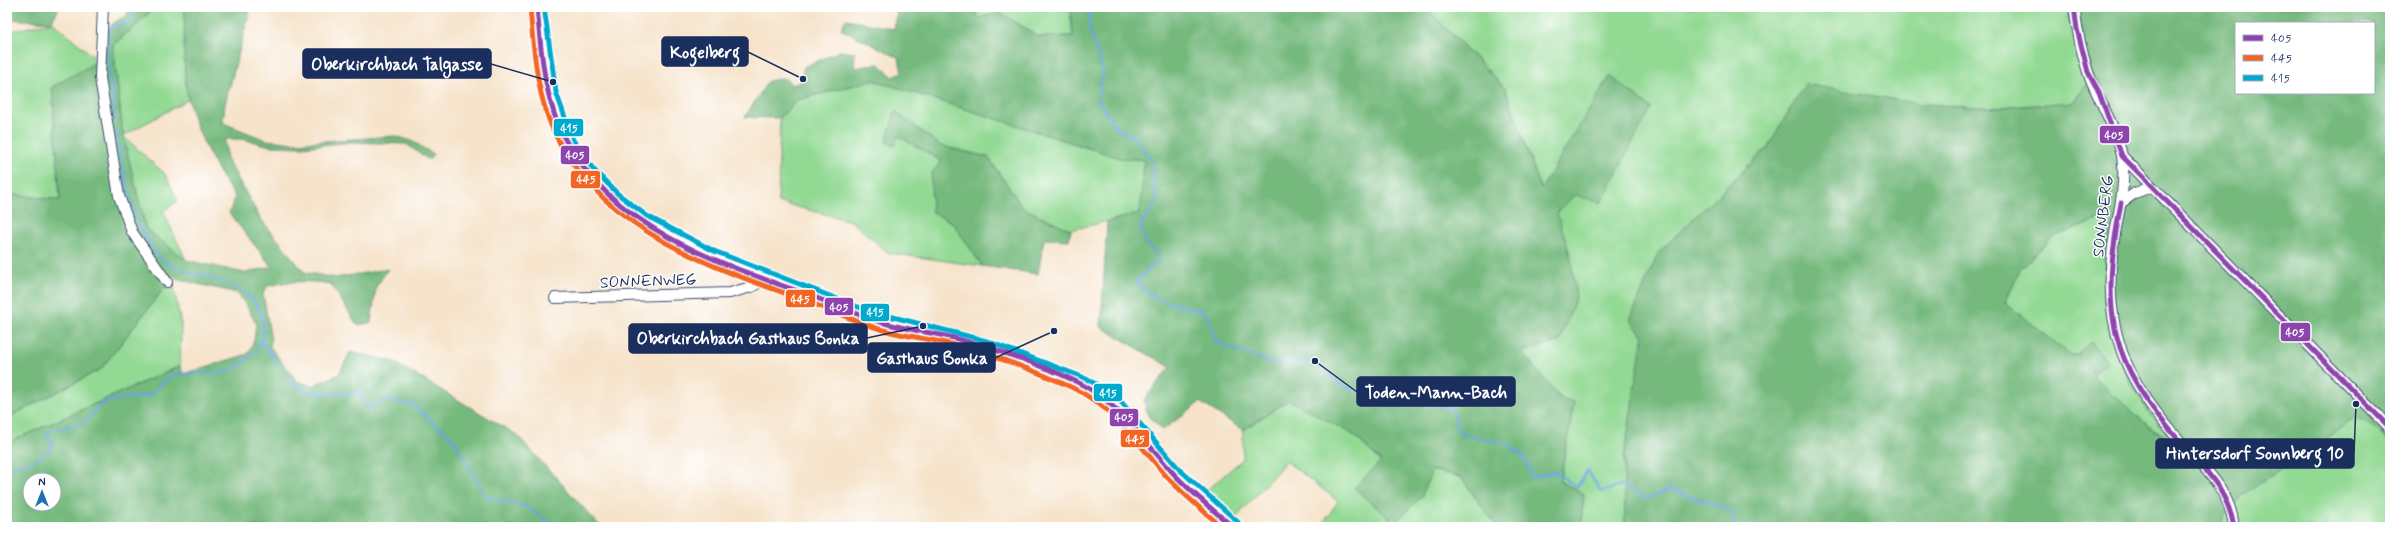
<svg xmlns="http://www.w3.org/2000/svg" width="2397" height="534" font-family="Mynerve,sans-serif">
	<rect width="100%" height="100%" fill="#fff"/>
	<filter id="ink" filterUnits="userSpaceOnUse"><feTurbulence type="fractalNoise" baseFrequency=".025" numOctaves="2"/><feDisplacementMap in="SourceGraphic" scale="8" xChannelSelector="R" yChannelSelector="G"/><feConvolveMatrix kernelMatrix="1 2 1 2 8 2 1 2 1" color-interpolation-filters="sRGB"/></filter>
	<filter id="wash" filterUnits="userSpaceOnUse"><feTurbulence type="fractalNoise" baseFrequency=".012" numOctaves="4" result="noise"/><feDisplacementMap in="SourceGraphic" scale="16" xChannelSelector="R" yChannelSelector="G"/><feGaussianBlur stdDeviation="0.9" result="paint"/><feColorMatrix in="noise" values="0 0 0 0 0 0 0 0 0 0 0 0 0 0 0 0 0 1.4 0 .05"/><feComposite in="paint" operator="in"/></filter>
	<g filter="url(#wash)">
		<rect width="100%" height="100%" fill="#f6e3ca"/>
		<!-- green -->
		<path fill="#92d993" stroke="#568478" d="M154,7H185L186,87L189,99L123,136L165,174L178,201L163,211L186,260L146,229L123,135L113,45L138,24Z
			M975,7H1070L1073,36L1039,37L1001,13L978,18Z
			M1425,7H2065L2089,82L2073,102L1998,108L1921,104L1805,85L1767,148L1658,253L1624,456L1625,527H1581L1584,494L1560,481L1574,402L1559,397L1522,352L1571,258L1557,213L1575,195L1651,108L1610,77L1541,189L1505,88Z
			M52,22L99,61L52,87L60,200L7,194V32Z
			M873,80L1120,158L1144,160L1141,213L1071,230L1023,208L988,157L941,146L895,112L898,135L942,161L933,212L953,223L982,266L889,253L851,221L778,202L780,118L797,100Z
			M2112,215L2105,262V299L2176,442C2158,434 2094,388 2092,370L2093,368L2096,372L2079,353L2081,355H2071L2005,303L2020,269L2053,237Z
			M172,278L181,325L180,366L7,443V418L101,369Z
			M1289,399L1354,435L1381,462L1395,523L1422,496L1431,470L1461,477L1495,524L1501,527H1321L1338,501L1286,461L1235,519L1206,491L1243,459V430Z
			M2354,419C2371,421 2379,430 2390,442V527H2222L2223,516L2242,496Z"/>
		<!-- forest -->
		<path fill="#75b97d" stroke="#48746e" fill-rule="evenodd" d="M7,7H59L52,22L7,19Z
			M126,7H154L138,24L113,45L123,135L146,229L186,260L244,273L272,267L229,213L235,197C213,163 192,127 186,86C183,60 184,33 185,7H251L225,104L223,123L266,140L295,143L395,136L412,141L433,154L429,160L406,144L352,142L303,147L271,146L242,139H225L227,159L260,218L304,272L336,278L388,269L376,287L371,323L357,325L331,284C308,280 290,281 268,286L263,293L271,340L270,347L297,381L312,386L339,374L350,352L392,361L517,435L601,527H7V443L180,366L183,374L248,354L254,341L256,324L247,306L237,293L172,278L101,369L7,418V194L60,200L52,87L98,61C104,35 102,27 128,15ZM30,480H54V504H30Z
			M898,7H975L978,18L1001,13L1039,37L1073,36L1070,7H1425L1505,88L1541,189L1610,76L1651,108L1601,203L1575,195L1557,213L1571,258L1576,296L1560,341L1522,352L1559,397L1574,402L1560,481L1584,494L1581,527H1501L1495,524L1461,477L1432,470L1422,496L1395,523L1354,488L1381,461L1354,435L1289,400L1243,430L1200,402L1163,430L1148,416L1144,400L1170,367L1101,327L1107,222L1140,213L1144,160L1120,158L873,80L797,100L780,118L745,117L768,81L785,78L792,85L801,82L804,67L840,51L855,53L854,68L879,64L893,77L902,73L899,58L841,29L846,19L894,29Z
			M2065,7H2390V442C2379,430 2371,421 2354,419L2242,496L2223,516L2222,527H1625L1624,456L1643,336L1630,320L1658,253L1767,148L1805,84L1921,104L1998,108L2073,102L2089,82ZM2236,23H2374V93H2236ZM2112,215C2102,285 2101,331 2137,394C2142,402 2147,410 2152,417C2159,425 2169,433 2175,441L2152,429L2095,378L2092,370L2093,369L2096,372L2108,361L2090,342L2079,353L2080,355H2071L2005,303L2020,269L2053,237Z
			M895,111L941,146L988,157L1023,208L1071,230L1069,240L1044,239L1038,274L982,266L953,223L932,212L931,174L942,161L898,136L895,145L886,142Z"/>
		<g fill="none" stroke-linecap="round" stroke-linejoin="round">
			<!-- stream -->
			<path stroke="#68a6da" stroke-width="2.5" d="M1089,7V28L1103,71L1098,100L1118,130L1135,138L1152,161L1156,205L1140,225L1145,241L1160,258L1136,282L1154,298L1206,313L1217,343L1272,363L1315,361L1343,386L1370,394L1383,405L1416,403L1452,408L1460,434L1506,443L1525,458L1532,477L1555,472L1577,487L1588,471L1601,492L1623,485L1647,499L1669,489L1731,510L1734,526L1758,527
				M115,120L108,63V31L111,28L131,20L132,7
				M261,339L279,367
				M286,377C303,401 335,392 360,392L367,408L387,400L413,405L453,439L486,497L525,506L558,527
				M7,466C26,467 40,460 53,446L47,432C59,427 76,427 85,421C96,413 94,406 110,401C122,396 137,400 149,395C158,391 163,379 172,376C191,369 214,378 232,369C247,361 262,350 263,331C264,279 203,281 170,265C163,262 155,253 151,246C128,213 125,170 116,132"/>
		</g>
	</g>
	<g filter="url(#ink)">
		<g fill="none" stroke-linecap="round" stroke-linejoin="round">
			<!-- minor casing -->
			<g stroke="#3c4a6e" stroke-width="12">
				<path id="minor" d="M103,7L100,78L119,196L132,232L167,282
					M537,7C541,52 545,102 567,143C613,230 729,266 815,297C837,305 858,315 881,322C905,329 929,332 954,338C995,350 1038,364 1077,382C1120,402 1138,432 1168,467C1187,489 1211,508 1233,527
					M2074,7C2077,29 2081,51 2088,72C2098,100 2116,126 2122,156C2126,182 2120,208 2115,233C2108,274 2108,313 2122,352C2133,383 2152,409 2173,433C2198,463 2230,486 2234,527
					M2122,156L2390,428
					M2121,203L2135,193L2151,187
					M555,298L730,293L751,287L764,280"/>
			</g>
			<!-- minor -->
			<use href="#minor" stroke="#fff" stroke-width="10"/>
			<!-- bus-1 casing -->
			<g stroke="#fff" stroke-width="8">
				<path id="bus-1" d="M537,7C541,52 544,102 567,143C616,229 719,263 806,294C831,303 855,314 881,322C904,329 929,332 954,338C995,349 1038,363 1077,382C1119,402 1143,440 1174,474C1192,493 1213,510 1233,527
					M2074,7L2077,29L2088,72L2099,92L2122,156L2390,428
					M2121,203C2100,312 2108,362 2184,446C2207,471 2228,492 2234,527"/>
			</g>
			<!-- bus-2 casing -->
			<g stroke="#fff" stroke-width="8">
				<path id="bus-2" d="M530,8C534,54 537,106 562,147C613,234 714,268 804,300C830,310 856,322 883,330C905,336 928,339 951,344C992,355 1035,370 1073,388C1115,408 1138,444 1167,477C1184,495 1203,511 1222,527"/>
			</g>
			<!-- bus-3 casing -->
			<g stroke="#fff" stroke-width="8">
				<path id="bus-3" d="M544,7L556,92L573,140L593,169L618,194L647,216L714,251L866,310L987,341L1080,376L1096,384L1122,403L1180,470L1238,522"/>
			</g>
			<!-- bus-1 -->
			<use href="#bus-1" stroke="#8e44ad" stroke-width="5"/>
			<!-- bus-2 -->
			<use href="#bus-2" stroke="#f26522" stroke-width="5"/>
			<!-- bus-3 -->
			<use href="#bus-3" stroke="#00a9ce" stroke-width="5"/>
		</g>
	</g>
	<g text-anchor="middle" stroke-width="3" stroke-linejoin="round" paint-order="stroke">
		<!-- street labels -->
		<g font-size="16" fill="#1b2f5e" stroke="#fff">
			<text transform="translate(2102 216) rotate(-83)" y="6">SONNBERG</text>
			<text transform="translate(648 280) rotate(-2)" y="6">SONNENWEG</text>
		</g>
	</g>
	<!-- callouts -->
	<path fill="none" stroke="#1b2f5e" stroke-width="1.5" d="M803 79L748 52M553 82L491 64M923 326L867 338M1054 331L995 358M1315 361L1357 392M2356 404L2354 453"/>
	<g fill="#1b2f5e" stroke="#fff" stroke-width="1.5">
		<circle cx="803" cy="79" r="4"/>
		<circle cx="553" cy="82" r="4"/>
		<circle cx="923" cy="326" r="4"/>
		<circle cx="1054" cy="331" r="4"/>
		<circle cx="1315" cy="361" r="4"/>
		<circle cx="2356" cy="404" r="4"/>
	</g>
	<g fill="#1b2f5e" stroke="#1b2f5e" stroke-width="1.5">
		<rect x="662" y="37" width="86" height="29" rx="4"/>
		<rect x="303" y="49" width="188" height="29" rx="4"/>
		<rect x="629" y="324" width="238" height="29" rx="4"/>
		<rect x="868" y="343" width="127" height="29" rx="4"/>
		<rect x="1357" y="377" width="158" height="29" rx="4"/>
		<rect x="2156" y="439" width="198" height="29" rx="4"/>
	</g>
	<g font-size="17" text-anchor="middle" font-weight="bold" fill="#fff">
		<text x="705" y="58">Kogelberg</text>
		<text x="397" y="70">Oberkirchbach Talgasse</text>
		<text x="748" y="344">Oberkirchbach Gasthaus Bonka</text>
		<text x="932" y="364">Gasthaus Bonka</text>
		<text x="1436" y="398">Toden-Mann-Bach</text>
		<text x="2255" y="459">Hintersdorf Sonnberg 10</text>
	</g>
	<g stroke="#fff" stroke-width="1.5">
		<rect x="553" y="118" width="31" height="19" rx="4" fill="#00a9ce"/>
		<rect x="2099" y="125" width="31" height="19" rx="4" fill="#8e44ad"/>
		<rect x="560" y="145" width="30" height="20" rx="4" fill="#8e44ad"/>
		<rect x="570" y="170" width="31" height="19" rx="4" fill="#f26522"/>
		<rect x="785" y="289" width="31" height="19" rx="4" fill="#f26522"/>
		<rect x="824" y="297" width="30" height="19" rx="4" fill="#8e44ad"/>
		<rect x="860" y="303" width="30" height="19" rx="4" fill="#00a9ce"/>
		<rect x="2280" y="322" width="31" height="20" rx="4" fill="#8e44ad"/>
		<rect x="1093" y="383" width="30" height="19" rx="4" fill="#00a9ce"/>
		<rect x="1109" y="408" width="30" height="19" rx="4" fill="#8e44ad"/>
		<rect x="1120" y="429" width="30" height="19" rx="4" fill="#f26522"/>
	</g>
	<g font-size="11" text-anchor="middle" font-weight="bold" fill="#fff">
		<text x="569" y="132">415</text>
		<text x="2114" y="139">405</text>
		<text x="575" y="159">405</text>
		<text x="586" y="183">445</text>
		<text x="800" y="303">445</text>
		<text x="839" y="311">405</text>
		<text x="875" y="316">415</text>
		<text x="2295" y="336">405</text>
		<text x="1108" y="397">415</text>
		<text x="1124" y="421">405</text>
		<text x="1135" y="443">445</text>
	</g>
	<!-- margin -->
	<rect width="2397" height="534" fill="none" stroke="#fff" stroke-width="24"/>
	<!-- legend -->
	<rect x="2235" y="22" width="140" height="72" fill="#ffffff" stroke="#a4acbf"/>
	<rect x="2243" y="35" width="20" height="6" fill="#8e44ad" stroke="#a4acbf"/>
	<text x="2271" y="42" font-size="12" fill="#1b2f5e">405</text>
	<rect x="2243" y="55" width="20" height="6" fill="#f26522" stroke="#a4acbf"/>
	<text x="2271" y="62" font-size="12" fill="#1b2f5e">445</text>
	<rect x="2243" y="75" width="20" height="6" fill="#00a9ce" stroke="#a4acbf"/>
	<text x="2271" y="82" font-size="12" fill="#1b2f5e">415</text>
	<!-- north arrow -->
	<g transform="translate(42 492)"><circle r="19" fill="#ffffff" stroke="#a4acbf"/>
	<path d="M0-3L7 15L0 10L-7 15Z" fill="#1f6fb2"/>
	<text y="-6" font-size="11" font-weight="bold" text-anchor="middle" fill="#1b2f5e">N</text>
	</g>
</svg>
